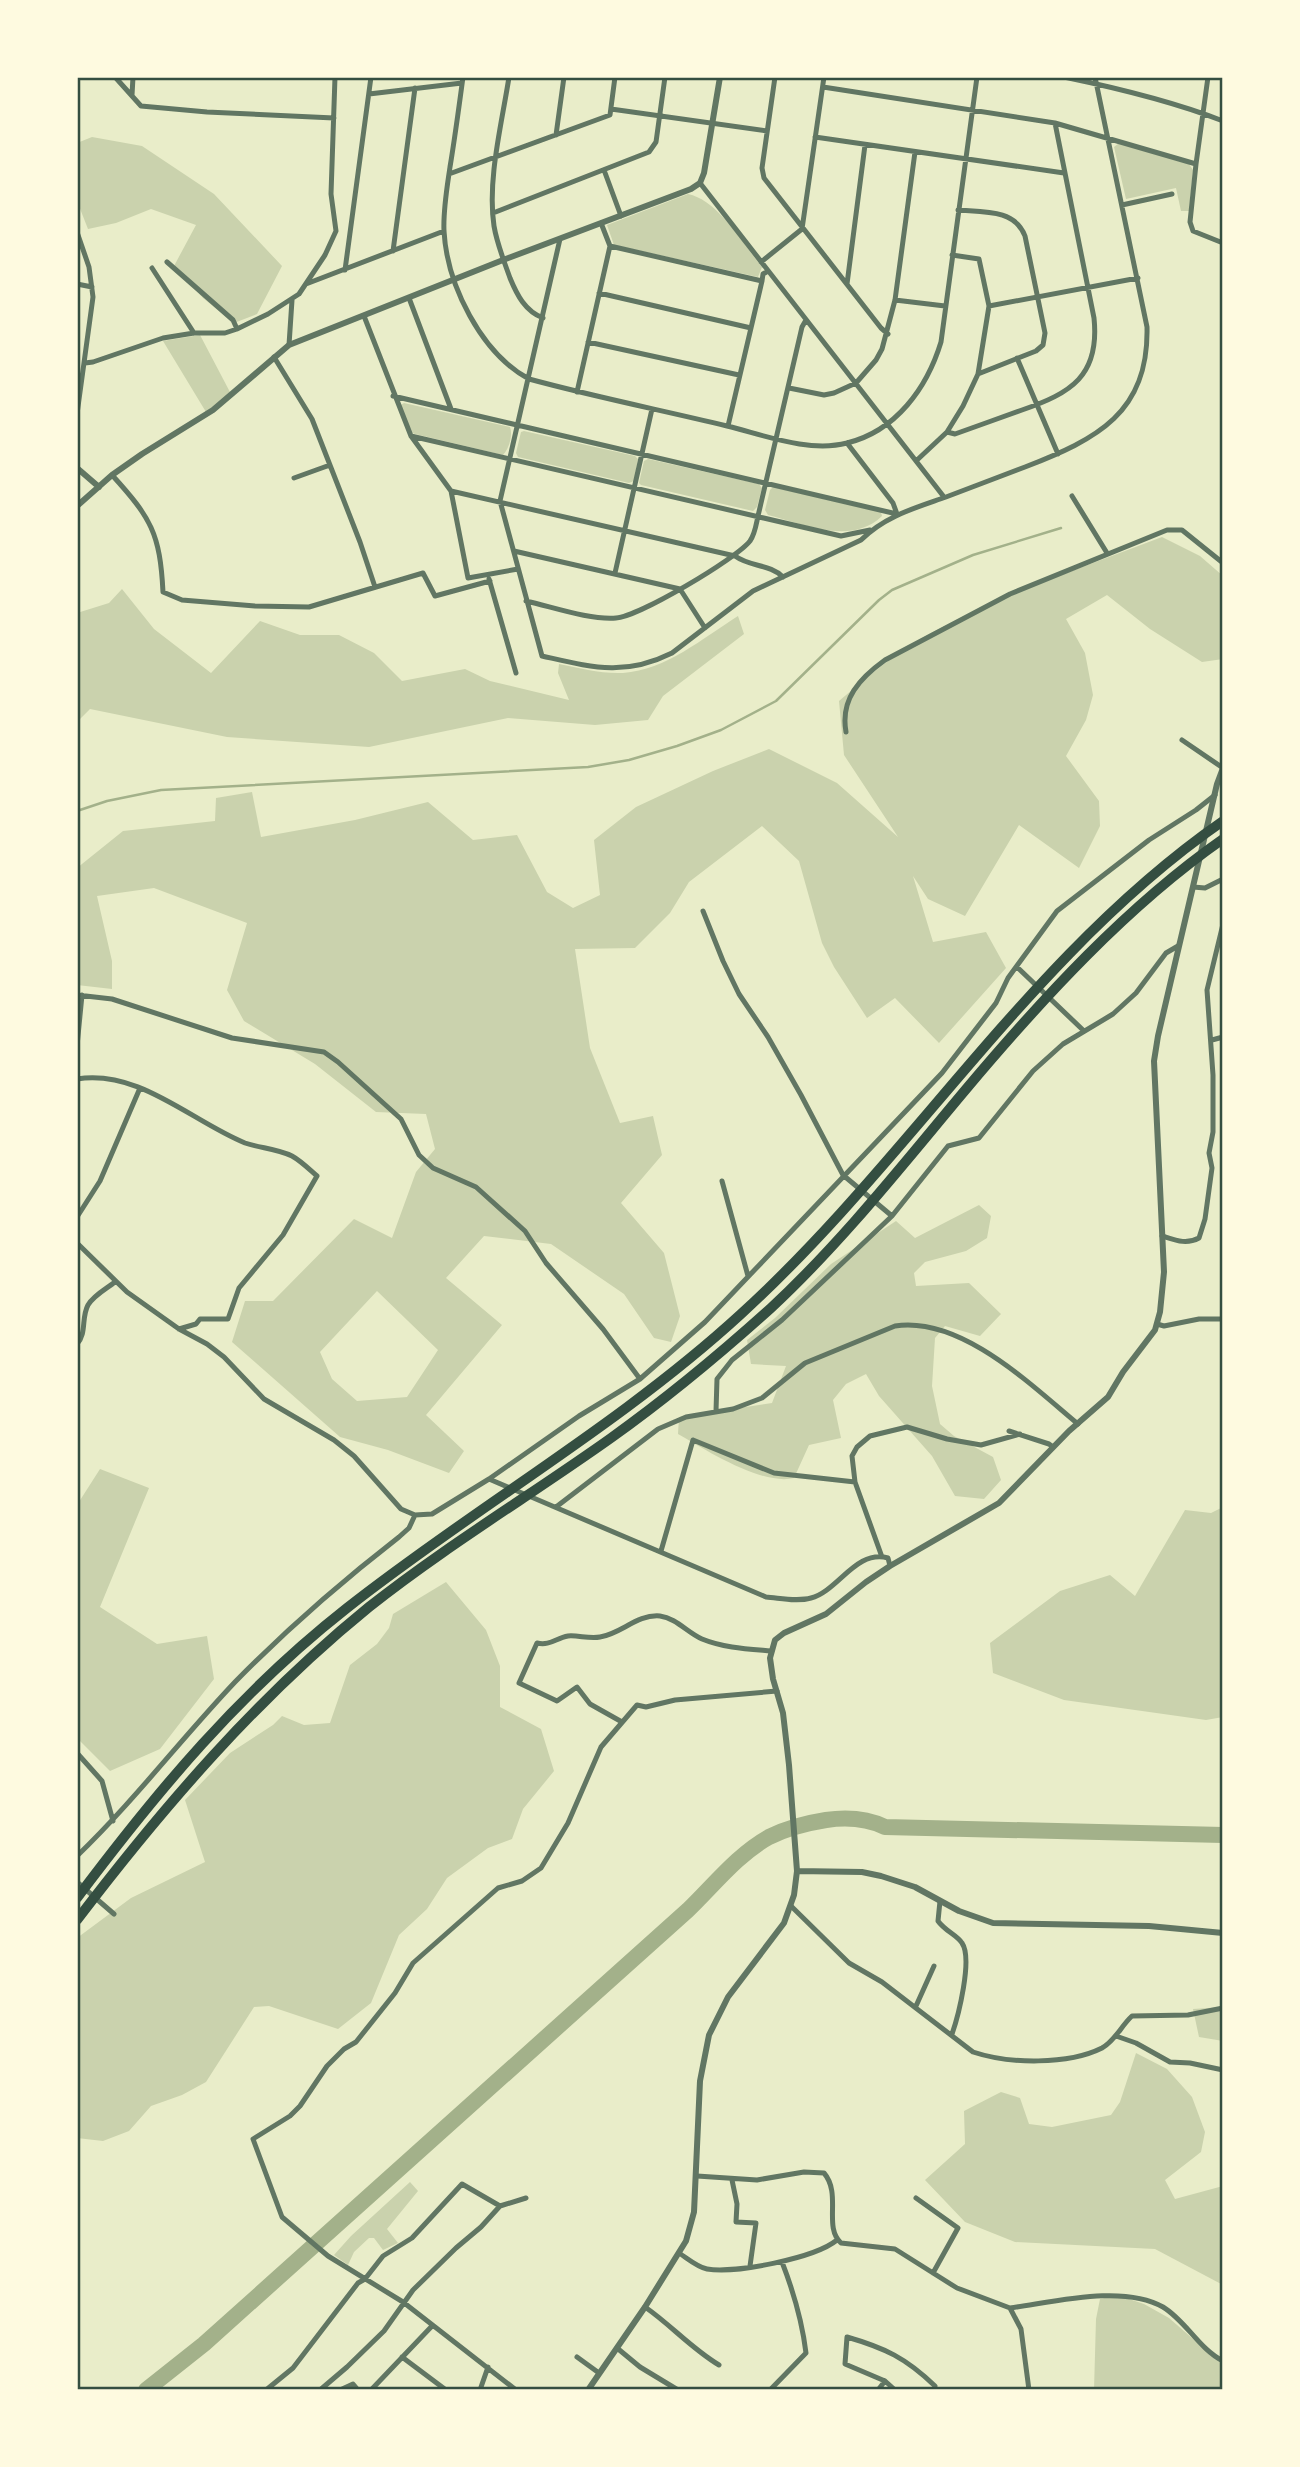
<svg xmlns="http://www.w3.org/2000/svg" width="1300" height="2467" font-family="'IBM Plex Serif',serif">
	<rect width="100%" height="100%" fill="#e9edc9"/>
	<!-- green -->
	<path fill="#cad2ad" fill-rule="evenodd" d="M92,137L142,146L214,194L282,266L257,314L234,323L203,298L174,266L196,225L151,209L116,223L88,229L77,201V143Z
		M1119,143L1189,164L1193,170L1189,211H1181L1176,188L1126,199L1114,147Z
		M688,194C718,200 743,244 762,267L758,277L614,245L607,225Z
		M200,335L231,394L206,412L163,341Z
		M404,403L510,427C513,435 509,449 503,455L415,434L410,432L399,406Z
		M524,431L635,456L638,459L634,481L629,483L518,457L516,453L521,432Z
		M648,459L759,484L762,488L757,507L753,511L641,485L639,483L644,461Z
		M773,487L881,512L882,516C851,546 804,524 768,515L765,510L770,490Z
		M1162,537L1200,556L1223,576V659L1202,662L1150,629L1107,595L1066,619L1085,653L1093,695L1086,720L1066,756L1099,801L1100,826L1079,868L1019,825L965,916L928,899L913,876L933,942L986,932L1006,968L939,1043L895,998L867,1018L834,967L822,943L799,861L762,826L689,882L670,913L635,948L575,949L590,1048L620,1123L653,1116L662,1155L621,1203L664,1253L680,1316L671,1342L654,1338L624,1294L551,1244L484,1236L446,1278L502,1325L426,1415L464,1451L449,1473L388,1450L340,1437L232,1342L245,1301H273L354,1219L392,1238L416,1172L435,1149L426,1114L376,1112L315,1064L244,1021L227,990L247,923L154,888L97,896L112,961V989L77,985V868L123,831L215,821L216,798L252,792L261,837L355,820L428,802L473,840L517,835L547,892L573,908L600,895L594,840L636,807L713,771L769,749L837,783L898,837L844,755L839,701C867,677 897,652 929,634C1003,594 1084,567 1162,537ZM377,1291L438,1350L407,1397L357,1401L332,1379L320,1352Z
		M122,589L154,629L211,673L260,621L300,635H339L374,653L402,681L465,669L490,681L569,700L558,673L559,664C580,668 601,674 623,673C666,670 703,638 738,616L744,634L663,696L648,720L595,725L508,718L369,747L227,737L90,709L77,722V613L109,603Z
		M979,1205L991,1216L987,1238L966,1251L925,1262L914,1273L916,1286L969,1283L1001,1314L980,1336L945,1326L935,1338L932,1386L940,1424L954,1436L993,1457L1001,1480L984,1499L955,1496L932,1456L879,1396L866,1374L846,1384L833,1400L841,1438L809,1445L794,1478C762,1486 706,1450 678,1434L679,1417L772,1403L786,1366L751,1364L747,1340L775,1318L831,1264L896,1221L915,1238Z
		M100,1469L149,1488L100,1607L157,1644L207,1636L214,1679L160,1749L110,1771L77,1738V1505Z
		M1223,1507V1717L1206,1720L1064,1700L993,1673L990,1643L1060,1591L1110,1575L1135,1596L1185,1510L1211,1513Z
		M446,1582L486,1630L500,1666V1707L541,1729L554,1771L523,1809L512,1839L488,1848L447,1878L427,1909L399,1935L371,2003L338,2029L269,2006L254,2007L206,2082L182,2095L151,2106L129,2131L103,2141L77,2138V1938L131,1898L205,1862L185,1800L230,1753L273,1725L282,1716L304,1725L330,1723L350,1665L377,1644L389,1628L393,1614Z
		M1223,2007V2041L1199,2037L1193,2009Z
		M1136,2053L1167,2069L1192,2097L1205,2132L1201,2152L1165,2180L1175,2199L1223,2186V2285L1155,2249L1015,2242L965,2222L925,2180L965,2144L964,2111L1001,2092L1020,2098L1029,2124L1052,2127L1111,2115L1120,2102Z
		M410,2182L418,2191L387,2229L398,2243L383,2250L374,2238H369L354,2252L348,2265L334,2255L351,2236Z
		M1117,2295L1144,2304L1169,2318L1223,2365V2390H1094L1096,2319L1100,2299Z"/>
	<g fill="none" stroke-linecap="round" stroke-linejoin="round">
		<!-- stream -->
		<path stroke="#a3b18a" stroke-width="2.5" d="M77,811L107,801L161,790L588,767L629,760L677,746L721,730L776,701L879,600L892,590L973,555L1061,528"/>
		<!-- river -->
		<path stroke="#a3b18a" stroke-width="16" d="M146,2390L204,2344L688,1910C713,1886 738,1854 769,1837C787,1828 807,1823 826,1820C847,1817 866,1818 885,1827L1223,1835"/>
		<!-- minor -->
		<path stroke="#617663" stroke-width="5" d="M115,77L141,106L207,112L334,118
			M463,77C459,107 455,137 450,167C447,188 443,210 444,231C447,285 481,353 529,379C595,397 661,410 727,426C764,435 809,453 847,443C896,431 927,388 941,342L977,77
			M509,77C502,123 487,180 494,226C497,244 504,261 510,278C517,295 525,311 543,318
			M775,77L762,168L764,178L881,328L888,334
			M1064,77C1117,88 1172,101 1223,121
			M1208,77L1196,164L1190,222L1193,231L1223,243
			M823,87L1055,123L1196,164
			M369,94L462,83
			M132,95L133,77
			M611,109L767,131
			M556,135L564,77
			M815,137L1064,173
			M604,170L621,216
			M449,174L610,115L615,77
			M700,183L944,497
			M1122,205L1172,194
			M958,210C983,212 1015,209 1025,236L1045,333L1043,345L1036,351L978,374
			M493,213L649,152L656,142L665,77
			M77,232L89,267L93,297L77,414
			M560,239L500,501L542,656C591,667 624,677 672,653L753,591L861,540C885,516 915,508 946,497C972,487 999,477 1025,467C1097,439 1149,413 1147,327L1095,77
			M610,246L762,281
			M393,251L415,88
			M167,262L233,320L237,329
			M761,262L802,229L824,77
			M152,268L194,333
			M345,270L371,77
			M77,284L92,287
			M306,284L444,231
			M847,284L865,145
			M599,293L751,328
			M409,298L451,409
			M895,300L945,306
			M989,306L1138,278
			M364,316L411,436L451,491L468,578L518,569
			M588,342L739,375
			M289,345L292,300
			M274,357L312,419L360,542L375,587
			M1017,358L1058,454
			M85,363L93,362L163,338L194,333H225L237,329L268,314L299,294L325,255L336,231L331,194L335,77
			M789,388L824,395L834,393L856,383L876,360L882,349L895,300L915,152
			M577,392L610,246L601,223
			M393,396L897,514
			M728,426L762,281L763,274L768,271
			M947,432L955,434C977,426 1000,418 1022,410C1071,393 1100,376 1094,318L1055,123
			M411,436L841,536L870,530
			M847,443L893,503L897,514
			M916,461L947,432L963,406L978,374L989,306L979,259L952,255
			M112,475C151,518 160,533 163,592L182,600L255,606L309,607L423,573L435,596L490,581
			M294,478L330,465
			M451,491L735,556C750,567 770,564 783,577
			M1072,496L1107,553
			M514,551L680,589L705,628
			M615,573L652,409
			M489,579L516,673
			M526,601C553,607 589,620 616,618C638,617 736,559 750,541C755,534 756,525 758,516L802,327L806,320
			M846,732C840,699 860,678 885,660L1010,594L1167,530H1182L1223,563
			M1182,740L1223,768
			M1193,887L1205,888L1223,879
			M703,911L723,961L739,994L768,1037L801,1095L843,1175L892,1216
			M1017,967L1084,1031
			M77,995L112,999L232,1038L324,1052L338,1062L401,1119L419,1155L433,1168L476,1187L525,1231L546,1263L603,1329L640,1379
			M1212,1040L1223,1037
			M77,1046L82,995
			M77,1079C139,1069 191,1121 245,1143C260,1148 278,1149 292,1156C301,1161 309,1169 317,1176L283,1235L239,1288L228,1319H200L196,1324L179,1329
			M722,1181L748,1276
			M77,1217L100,1181L140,1088
			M1162,1236C1175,1240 1186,1245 1199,1238L1205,1219L1212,1168L1209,1153L1213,1132V1075L1207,990L1223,924
			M77,1243L127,1292L179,1329L207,1344L224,1357L264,1399L334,1440L354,1456L401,1509L415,1515L432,1514L489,1479L579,1416L640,1379L705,1322L942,1073L996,1003L1008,978L1057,911L1149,840L1196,810L1215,795
			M1157,1324L1164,1326L1199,1319H1223
			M77,1344C87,1333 81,1318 88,1305C94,1295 106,1289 115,1282
			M716,1411L717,1379L732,1360L782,1320L892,1216L948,1146L979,1138L1033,1071L1063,1044L1113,1014L1136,993L1166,953L1178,946
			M1009,1431L1049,1444L1053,1447
			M489,1479L766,1597C780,1598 797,1602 811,1598C838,1591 856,1549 888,1558L890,1566
			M556,1507L658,1429L686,1417L733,1409L762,1398L805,1363L895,1326C961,1316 1031,1385 1078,1424
			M661,1551L693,1440L774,1473L855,1482
			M882,1557L855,1482L852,1456L857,1447L870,1436L907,1427L947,1439L981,1445L1020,1434
			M622,1722L590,1704L577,1687L557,1701L519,1683L537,1643C550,1646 556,1638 568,1636C578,1635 589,1639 600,1637C621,1634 637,1614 660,1616C676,1618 688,1633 702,1639C724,1648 748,1649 771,1651
			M77,1753L102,1781L113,1821
			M77,1856C134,1801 181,1739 235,1682C286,1630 341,1582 399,1537L409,1528L415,1515
			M77,1882L114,1914
			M940,1901L938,1921C945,1931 957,1935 962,1943C973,1959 958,2017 952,2034
			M791,1906L849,1963L882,1982L973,2052C1009,2064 1068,2065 1102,2048C1115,2041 1121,2026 1132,2016L1188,2015L1223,2008
			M916,2006L934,1966
			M1116,2036L1136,2043L1170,2062L1190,2063L1223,2070
			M697,2176L757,2180L804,2172L824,2173C842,2194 823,2227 841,2243L895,2249L957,2288L1010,2308L1021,2329L1029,2390
			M732,2180L737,2204L736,2222L756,2223L750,2266
			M916,2198L958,2228L933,2273
			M679,2253C687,2258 697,2267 707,2269C735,2274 815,2258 837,2240
			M645,2307C671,2325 692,2349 719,2365
			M1010,2308C1054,2302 1123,2284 1163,2307C1186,2321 1199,2349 1223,2361
			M617,2348L640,2367L678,2390
			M402,2357L446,2390
			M577,2357L599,2373
			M266,2390L293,2368L358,2283L365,2279L383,2256L412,2238L462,2184L500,2206
			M320,2390L347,2367L384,2331L413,2290L456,2248L481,2227L500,2206L526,2198
			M340,2390L353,2384L358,2390
			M371,2390L432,2326
			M480,2390L488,2367
			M516,2390L403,2302L328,2256L282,2217L253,2139L290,2116L300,2106L327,2066L344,2049L356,2042L395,1993L413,1963L498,1888L522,1881L541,1868L568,1823L601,1747L637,1705L646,1707L675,1700L777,1691
			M770,2390L806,2353C802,2320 794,2293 782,2262
			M878,2390L885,2381
			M895,2390L885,2381L845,2364L847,2337C885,2348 906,2358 935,2386"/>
		<!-- tertiary -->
		<path stroke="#617663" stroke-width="6" d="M77,468L99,487
			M77,506L112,475L142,454L213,410L289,345L503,260L691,189L700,183L704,173L720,77
			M797,1871L862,1872L881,1876L915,1887L959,1911L993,1923L1149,1926L1223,1933
			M588,2390L645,2307L686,2241L694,2212L700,2081L709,2035L728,1997L784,1923L794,1895L797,1871L789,1765L783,1713L773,1679L770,1658L775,1640L784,1633L826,1614L866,1582L890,1566L999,1503L1069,1431L1108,1397L1123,1372L1155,1330L1160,1312L1164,1272L1154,1061L1158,1036L1217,784L1223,768"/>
		<!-- motorway -->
		<path stroke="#344e41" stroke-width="10" d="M77,1898C158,1790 240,1692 347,1608C475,1507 620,1425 741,1314C911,1159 1032,953 1223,821
			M77,1920C164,1806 257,1698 369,1607C446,1546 531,1495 611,1438C667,1398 720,1354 771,1308C843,1241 904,1163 967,1088C1042,999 1127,906 1223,839"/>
	</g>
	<!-- border -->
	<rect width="1300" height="2467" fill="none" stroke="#fefae0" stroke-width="158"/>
	<rect x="79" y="79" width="1142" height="2309" fill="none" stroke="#344e41" stroke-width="2.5"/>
</svg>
